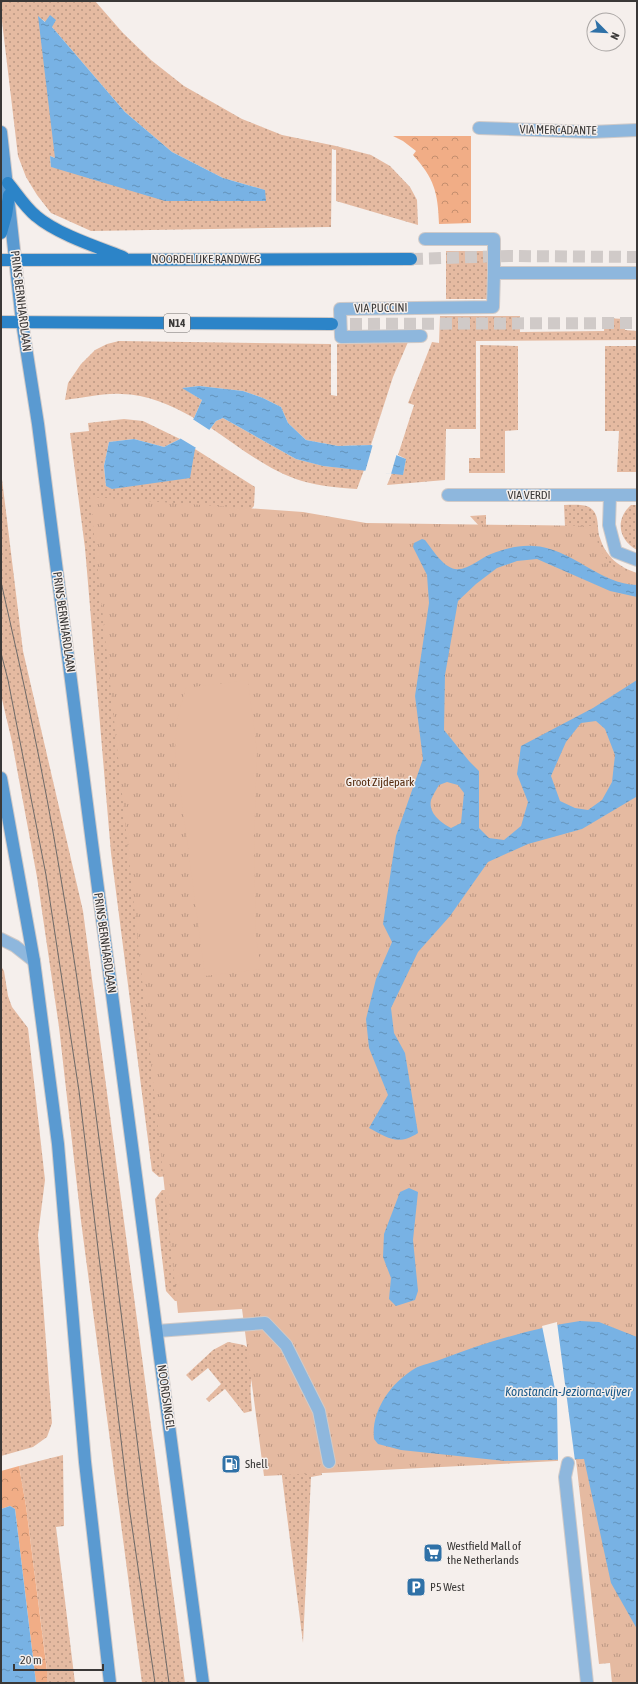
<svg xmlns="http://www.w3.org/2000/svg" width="638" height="1684" font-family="'Asap Condensed',sans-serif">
	<defs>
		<pattern id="grass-dots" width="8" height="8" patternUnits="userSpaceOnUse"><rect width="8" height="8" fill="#e5baa1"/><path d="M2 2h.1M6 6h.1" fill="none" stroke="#bb9884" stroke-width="1.8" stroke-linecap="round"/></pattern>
		<pattern id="forest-crowns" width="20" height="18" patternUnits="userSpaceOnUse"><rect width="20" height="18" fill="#f1ad86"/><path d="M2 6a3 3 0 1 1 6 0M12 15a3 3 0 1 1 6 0" fill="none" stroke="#c48e6e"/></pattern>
		<pattern id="park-tufts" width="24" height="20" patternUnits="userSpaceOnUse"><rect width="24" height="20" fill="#e5baa1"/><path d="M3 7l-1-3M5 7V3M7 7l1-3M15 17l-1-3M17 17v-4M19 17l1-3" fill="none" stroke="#bb9884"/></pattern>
		<pattern id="water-ripples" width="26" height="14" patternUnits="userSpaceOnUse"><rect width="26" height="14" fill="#78b2e4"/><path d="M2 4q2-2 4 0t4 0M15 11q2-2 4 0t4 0" fill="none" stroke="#6392ba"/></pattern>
	</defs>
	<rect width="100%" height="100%" fill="#f5efec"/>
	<!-- grass -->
	<path fill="url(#grass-dots)" fill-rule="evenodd" d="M1,1H95L123,33L151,60L184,86L242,119L282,135L336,146L371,155L390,166L410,187L417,200L418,225L336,201V150L332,149L331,227L91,231L51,213L37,195L26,177L18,156L1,13ZM39,17L52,27L125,112L172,152L223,178L265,190L51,167L50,156L56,158Z
		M446,251H488V299H446Z
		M440,316H520V332L604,331L605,318L625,319V330L637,331V340L476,341V429H446L445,480L387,485L392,473L403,474L406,459L398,455L414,405L408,403L432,342L439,343Z
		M119,341L331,344V395L337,396V344L408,342L393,377L371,445L338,446L306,440L288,423L281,407L263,398L243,391L199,386L183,388L202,400L194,418C171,405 147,394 121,394C103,393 83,398 65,400L68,383L81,364L95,350L107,344Z
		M480,345L518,346V430L505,431V473H469V458H480Z
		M605,346H637V472H617L619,431H605Z
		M223,418L296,459L324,466L364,470L357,489C338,488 320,486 302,481C269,471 239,447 211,428L216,421Z
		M124,419L143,421L180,439L164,447L134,439L109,442L104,466L106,486L195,449L255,487L254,506L230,531L210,1171L159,1177L152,1171L111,853L85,548L70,433L89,431L88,423Z
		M1,471L23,651L83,911L185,1683H142L81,1221L59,1027L37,877L12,742L1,695Z
		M564,505C572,505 582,504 589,507C601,514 596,528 600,538C606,557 619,567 637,573V585L501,550L470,516L486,515V527H565Z
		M631,505H637V550C618,540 615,519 631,505Z
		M1,966L4,971L8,996L12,1007L28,1028L45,1180L38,1235L52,1423L47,1437L33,1447L1,1456Z
		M162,1190H171L228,1302L175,1301L166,1291L155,1199Z
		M228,1342L244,1345L262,1357C248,1380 250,1385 252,1411L244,1413L225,1389L209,1402L206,1399L221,1384L208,1368L192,1381L186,1375L213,1350Z
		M273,1405L305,1412L322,1475L311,1477L303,1643Z
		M63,1455L64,1526L56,1527L75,1683H47V1670L26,1506L19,1466Z"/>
	<!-- forest -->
	<path fill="url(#forest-crowns)" d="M393,136H471V223L439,224C438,192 434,178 413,155L416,151L403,141Z
		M19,1466L26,1506L47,1671V1683H36L15,1509L10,1506L1,1509V1471Z"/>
	<!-- park -->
	<path fill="url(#park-tufts)" d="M90,497L303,512L366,523L596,526L598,546L611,566L637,574V1683H612L610,1663L599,1664L576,1460L264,1476L242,1309L178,1313Z"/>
	<!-- garden -->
	<path fill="#e5baa1" d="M248,680L257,751L254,841L256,936L261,969L205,976L175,750L177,719L186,688Z"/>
	<!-- water -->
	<path fill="url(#water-ripples)" fill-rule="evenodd" d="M50,15L56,20L52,27L125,112L172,152L223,178L265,190L266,201H165L51,167L50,156L55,158L38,16L45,22Z
		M199,386L243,391L263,398L281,407L288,423L306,440L338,446L371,445L406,459L403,475L323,466L296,459L223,418L216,421L195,449L190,478L112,489L106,486L104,466L109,442L134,439L164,447L180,439L194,418L202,400L182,388Z
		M422,539L425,540C432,549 443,567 455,569C468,571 480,558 491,554C504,549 519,545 533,546C570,547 601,585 637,585V597L610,591L537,559L517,561L497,568L476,584L458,601L445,675L444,730L469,761L479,771V828L489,838L504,840L521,826L528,802L517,774L521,746L593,708L637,680L636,749L637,784L636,797L582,829L528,844L488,862L450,916L418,952L391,1008L394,1033L405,1053L418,1133C398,1146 388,1138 369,1128L388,1095L369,1048L366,1019L376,979L392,942L383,924L396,836L423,759L415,696L429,603L427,575L413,547L414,543ZM596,721L605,729L615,755L612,782L602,800L588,810L575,808L560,801L551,776L566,742L581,723ZM447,782L458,785L464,793L461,823L451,828C441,823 428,813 431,800C433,795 436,790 439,785Z
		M409,1188L418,1192L413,1240L418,1291L415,1300L396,1306L389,1299L391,1278L383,1257L384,1234L400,1192Z
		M580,1321L599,1322L637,1337V1629L611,1583L584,1459L505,1461L401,1450L378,1444L374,1439C371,1411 390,1384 414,1369C422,1364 433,1363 442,1359C487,1342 533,1328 580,1321Z
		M10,1506L15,1509L36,1683H1V1509Z"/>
	<!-- pier -->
	<path fill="#f5efec" d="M191,418L211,431L198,449L178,437Z
		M373,444L397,453L391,474L365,472Z
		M557,1322L575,1461H558L557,1399L542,1326Z"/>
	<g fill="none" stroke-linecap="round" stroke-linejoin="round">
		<!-- primary-tunnel -->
		<path stroke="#d0cac8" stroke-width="12" stroke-dasharray="12 6" stroke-linecap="butt" d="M411,259L509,256L637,257
			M332,324L637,323"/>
		<!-- service casing -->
		<g stroke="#d0cac8" stroke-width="14">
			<path id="service" d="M1,939L15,946L34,961
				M157,1331L265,1323L286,1345L319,1411L329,1462"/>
		</g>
		<!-- pedestrian casing -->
		<g stroke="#d0cac8" stroke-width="14">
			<path id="pedestrian" d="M479,128L591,132L637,130
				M425,239H494V273H637
				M421,336L341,337L340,309L493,307L494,273
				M568,1463L565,1477L587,1683"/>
		</g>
		<!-- minor casing -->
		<g stroke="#d0cac8" stroke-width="14">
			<path id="minor" d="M448,495H637
				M610,495L609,525L616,552L637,560"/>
		</g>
		<!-- secondary casing -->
		<g stroke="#d0cac8" stroke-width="14">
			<path id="secondary" d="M1,132L22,322L38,424L92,843L203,1683
				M1,778L34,961L58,1144L85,1462L110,1683"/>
		</g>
		<!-- primary casing -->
		<g stroke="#d0cac8" stroke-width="14">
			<path id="primary" d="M8,183C17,194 25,207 36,216C57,234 97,247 123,257
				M1,233L6,215L9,195
				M1,260L411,259
				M1,322L332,324"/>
		</g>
		<!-- service -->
		<use href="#service" stroke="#8eb7dd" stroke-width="12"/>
		<!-- pedestrian -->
		<use href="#pedestrian" stroke="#8eb7dd" stroke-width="12"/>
		<!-- minor -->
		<use href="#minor" stroke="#8eb7dd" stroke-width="12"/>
		<!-- secondary -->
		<use href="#secondary" stroke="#5a9ad1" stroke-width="12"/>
		<!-- primary -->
		<use href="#primary" stroke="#2c84c8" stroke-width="12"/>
		<!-- tram -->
		<path stroke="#6d6a68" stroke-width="1" d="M1,582C23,678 44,775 60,873C83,1005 99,1139 116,1272C133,1409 150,1546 169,1683
			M1,653L8,680L46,875L79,1091L129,1506L155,1683"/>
	</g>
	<!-- icons -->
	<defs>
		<g id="fuel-square" transform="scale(1)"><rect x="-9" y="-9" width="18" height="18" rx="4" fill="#2f71a7" stroke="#f5efec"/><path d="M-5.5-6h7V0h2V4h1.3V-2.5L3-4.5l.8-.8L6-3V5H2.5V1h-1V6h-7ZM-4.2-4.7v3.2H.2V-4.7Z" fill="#fff"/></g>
		<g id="supermarket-square" transform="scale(1)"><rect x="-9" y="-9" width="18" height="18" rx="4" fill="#2f71a7" stroke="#f5efec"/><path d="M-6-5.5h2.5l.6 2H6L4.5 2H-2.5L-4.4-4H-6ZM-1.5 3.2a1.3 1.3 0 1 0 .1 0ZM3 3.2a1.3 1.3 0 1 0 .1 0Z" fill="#fff"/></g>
		<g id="parking-square" transform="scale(1)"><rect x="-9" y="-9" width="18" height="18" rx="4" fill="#2f71a7" stroke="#f5efec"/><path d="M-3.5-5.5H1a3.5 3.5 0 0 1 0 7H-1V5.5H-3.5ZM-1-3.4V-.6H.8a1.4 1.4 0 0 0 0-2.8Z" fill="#fff"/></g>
	</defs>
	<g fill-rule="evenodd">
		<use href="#fuel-square" x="231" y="1464"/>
		<use href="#supermarket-square" x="433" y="1553"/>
		<use href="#parking-square" x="416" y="1587"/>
	</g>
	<g text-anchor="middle" stroke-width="3" stroke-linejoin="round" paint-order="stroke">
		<!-- shield labels -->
		<rect fill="#f5efec" stroke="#726f6d" stroke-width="1" x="164" y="314" width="26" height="18" rx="3"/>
		<g font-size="11" font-weight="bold" fill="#3a3837">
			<text x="177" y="327">N14</text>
		</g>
		<!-- street labels -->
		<g font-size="12" fill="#3a3837" stroke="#f5efec">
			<text transform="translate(558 130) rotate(1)" y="4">VIA MERCADANTE</text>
			<text x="206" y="263">NOORDELIJKE RANDWEG</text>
			<text transform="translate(21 301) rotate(83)" y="4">PRINS BERNHARDLAAN</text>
			<text transform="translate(381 308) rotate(-1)" y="4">VIA PUCCINI</text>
			<text x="529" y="499">VIA VERDI</text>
			<text transform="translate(64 622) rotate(82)" y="4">PRINS BERNHARDLAAN</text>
			<text transform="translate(105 943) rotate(82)" y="4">PRINS BERNHARDLAAN</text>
			<text transform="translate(166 1397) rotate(82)" y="4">NOORDSINGEL</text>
		</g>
		<!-- park labels -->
		<g font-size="12" fill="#54290c" stroke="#f5efec">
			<text x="380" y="786">Groot Zijdepark</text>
		</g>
		<!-- poi labels -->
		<g font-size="12" fill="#3a3837" stroke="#f5efec" text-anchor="start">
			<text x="245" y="1468">Shell</text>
			<text x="447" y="1550">Westfield Mall of<tspan x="447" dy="14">the Netherlands</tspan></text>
			<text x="430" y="1591">P5 West</text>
		</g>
		<!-- water labels -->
		<g font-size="13" font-style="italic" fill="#1b5a8a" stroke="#f5efec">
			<text x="568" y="1396">Konstancin-Jeziorna-vijver</text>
		</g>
	</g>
	<!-- border -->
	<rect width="638" height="1684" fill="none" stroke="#3a3837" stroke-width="4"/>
	<!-- north arrow -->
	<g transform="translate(606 32) rotate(114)"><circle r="19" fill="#f5efec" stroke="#aaa6a4"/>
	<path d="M0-3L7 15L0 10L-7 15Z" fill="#2f71a7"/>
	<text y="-6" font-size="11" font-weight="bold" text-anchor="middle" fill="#3a3837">N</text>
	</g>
	<!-- scale -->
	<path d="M14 1664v6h89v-6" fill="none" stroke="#3a3837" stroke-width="2"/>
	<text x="20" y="1664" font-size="12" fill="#3a3837" stroke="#f5efec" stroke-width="3" paint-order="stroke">20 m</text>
</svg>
